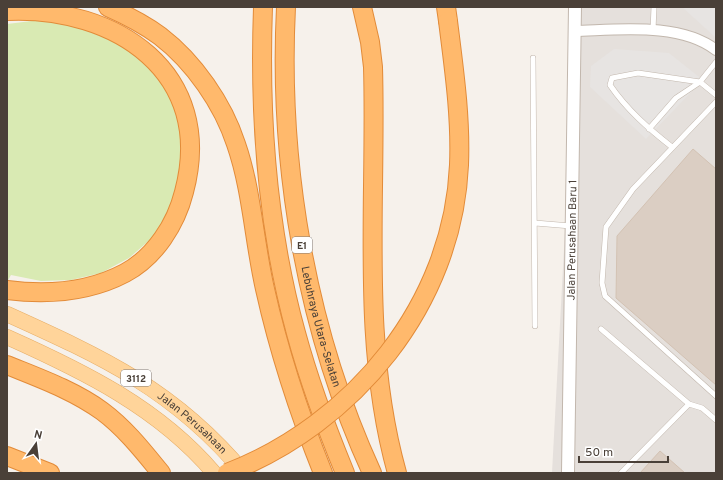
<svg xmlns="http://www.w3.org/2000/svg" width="723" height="480" font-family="Overpass,sans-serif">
	<rect width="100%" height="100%" fill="#f6f1eb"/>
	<!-- industrial -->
	<path fill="#e5e0dc" d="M577,7H716V473H552Z"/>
	<!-- green -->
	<path fill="#d9eab3" d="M48,19L108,31L134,47L173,95L185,154L169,213L152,238L129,258L101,273L71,280L41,281L11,275L7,282V24Z"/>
	<!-- parking -->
	<path fill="#e7e4e2" d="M682,7H716V38Z
		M614,49L669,53L703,80L646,139L590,87L591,66Z"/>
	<!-- building -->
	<path fill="#dbcec3" stroke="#d3c2b3" d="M693,149L716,169V385L616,298L617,236Z
		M660,451L685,473H640Z"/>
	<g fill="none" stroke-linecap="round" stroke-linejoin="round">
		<!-- service casing -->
		<g stroke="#c2b7ad" stroke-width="6">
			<path id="service" d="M653,30L654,7
				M533,58L535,326
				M716,102L633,189L606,227L602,283L605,296L716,396
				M649,129L676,98L700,82L716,62
				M672,147C649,129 627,110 610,85L612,78L638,73L700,82L716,95
				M535,223L571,226
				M601,329L689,404
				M621,473L689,404L702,408L716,420"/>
		</g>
		<!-- minor casing -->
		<g stroke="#c2b7ad" stroke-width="12">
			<path id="minor" d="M574,31C618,30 680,22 716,50"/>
		</g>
		<!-- tertiary casing -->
		<g stroke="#c2b7ad" stroke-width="14">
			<g id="tertiary">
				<path id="s1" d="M568,473L575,7"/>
			</g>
		</g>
		<!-- primary casing -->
		<g stroke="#e7ae67" stroke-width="16">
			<g id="primary">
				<path id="s2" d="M7,314C102,357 175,390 244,473"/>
				<path d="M7,337C83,371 159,408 214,473"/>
			</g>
		</g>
		<!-- motorway casing -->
		<g stroke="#e28b39" stroke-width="20">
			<g id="motorway">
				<path d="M108,7C126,15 144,24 160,36C194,62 223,104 236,144C252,190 254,241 265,289C279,352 299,413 323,473"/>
				<path d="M263,7C259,116 267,228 296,333C309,381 326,427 345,473"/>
				<path id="s3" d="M286,7C278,165 306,329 372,473"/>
				<path d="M362,7L370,42L373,67C377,202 360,341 397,473"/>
				<path d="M446,7L448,21"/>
				<path d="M7,11C116,6 216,73 184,192C176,224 155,257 125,273C89,292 46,295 7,290"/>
				<path d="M7,365C39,378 73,390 102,411C125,428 143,451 161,473"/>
				<path d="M7,456L50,473"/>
			</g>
		</g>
		<!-- service -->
		<use href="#service" stroke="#fff" stroke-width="5"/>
		<!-- minor -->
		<use href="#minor" stroke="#fff" stroke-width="10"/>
		<!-- tertiary -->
		<use href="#tertiary" stroke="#fff" stroke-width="12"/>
		<!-- primary -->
		<use href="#primary" stroke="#ffd49a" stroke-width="15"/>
		<!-- motorway -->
		<use href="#motorway" stroke="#ffb96c" stroke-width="18"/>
		<!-- motorway-bridge casing -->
		<g stroke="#e28b39" stroke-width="20" stroke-linecap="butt">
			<path id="motorway-bridge" d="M227,473C354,424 453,304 459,165C461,117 454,69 448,21"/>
		</g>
		<!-- motorway-bridge -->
		<use href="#motorway-bridge" stroke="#ffb96c" stroke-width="18"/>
	</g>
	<g text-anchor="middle" stroke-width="3.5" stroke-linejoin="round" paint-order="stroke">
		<!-- shield labels -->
		<g fill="#fff" stroke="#807974" stroke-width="1">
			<rect x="292" y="237" width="20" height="16" rx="3"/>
			<rect x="121" y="370" width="30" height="16" rx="3"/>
		</g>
		<g font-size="10" font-weight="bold" fill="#4a4038">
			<text x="302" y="249">E1</text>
			<text x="136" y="382">3112</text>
		</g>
		<!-- street labels -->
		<g font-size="11" fill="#4a4038" stroke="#fff">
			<text dy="4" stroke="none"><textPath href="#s1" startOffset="233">Jalan Perusahaan Baru 1</textPath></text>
			<text dy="4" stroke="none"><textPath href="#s3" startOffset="323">Lebuhraya Utara–Selatan</textPath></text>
			<text dy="4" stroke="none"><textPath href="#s2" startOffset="216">Jalan Perusahaan</textPath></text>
		</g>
	</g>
	<!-- border -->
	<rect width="723" height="480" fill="none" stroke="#4a4038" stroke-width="16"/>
	<!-- north arrow -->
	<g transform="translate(36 444) rotate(14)" stroke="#ffffff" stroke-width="3" paint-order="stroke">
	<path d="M0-3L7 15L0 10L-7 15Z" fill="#4a4038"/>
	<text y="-6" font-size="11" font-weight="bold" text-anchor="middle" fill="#4a4038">N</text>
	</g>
	<!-- scale -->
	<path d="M579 456v6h89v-6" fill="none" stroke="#4a4038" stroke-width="2"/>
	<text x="585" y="456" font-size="12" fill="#4a4038" stroke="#ffffff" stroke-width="3" paint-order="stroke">50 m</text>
</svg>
